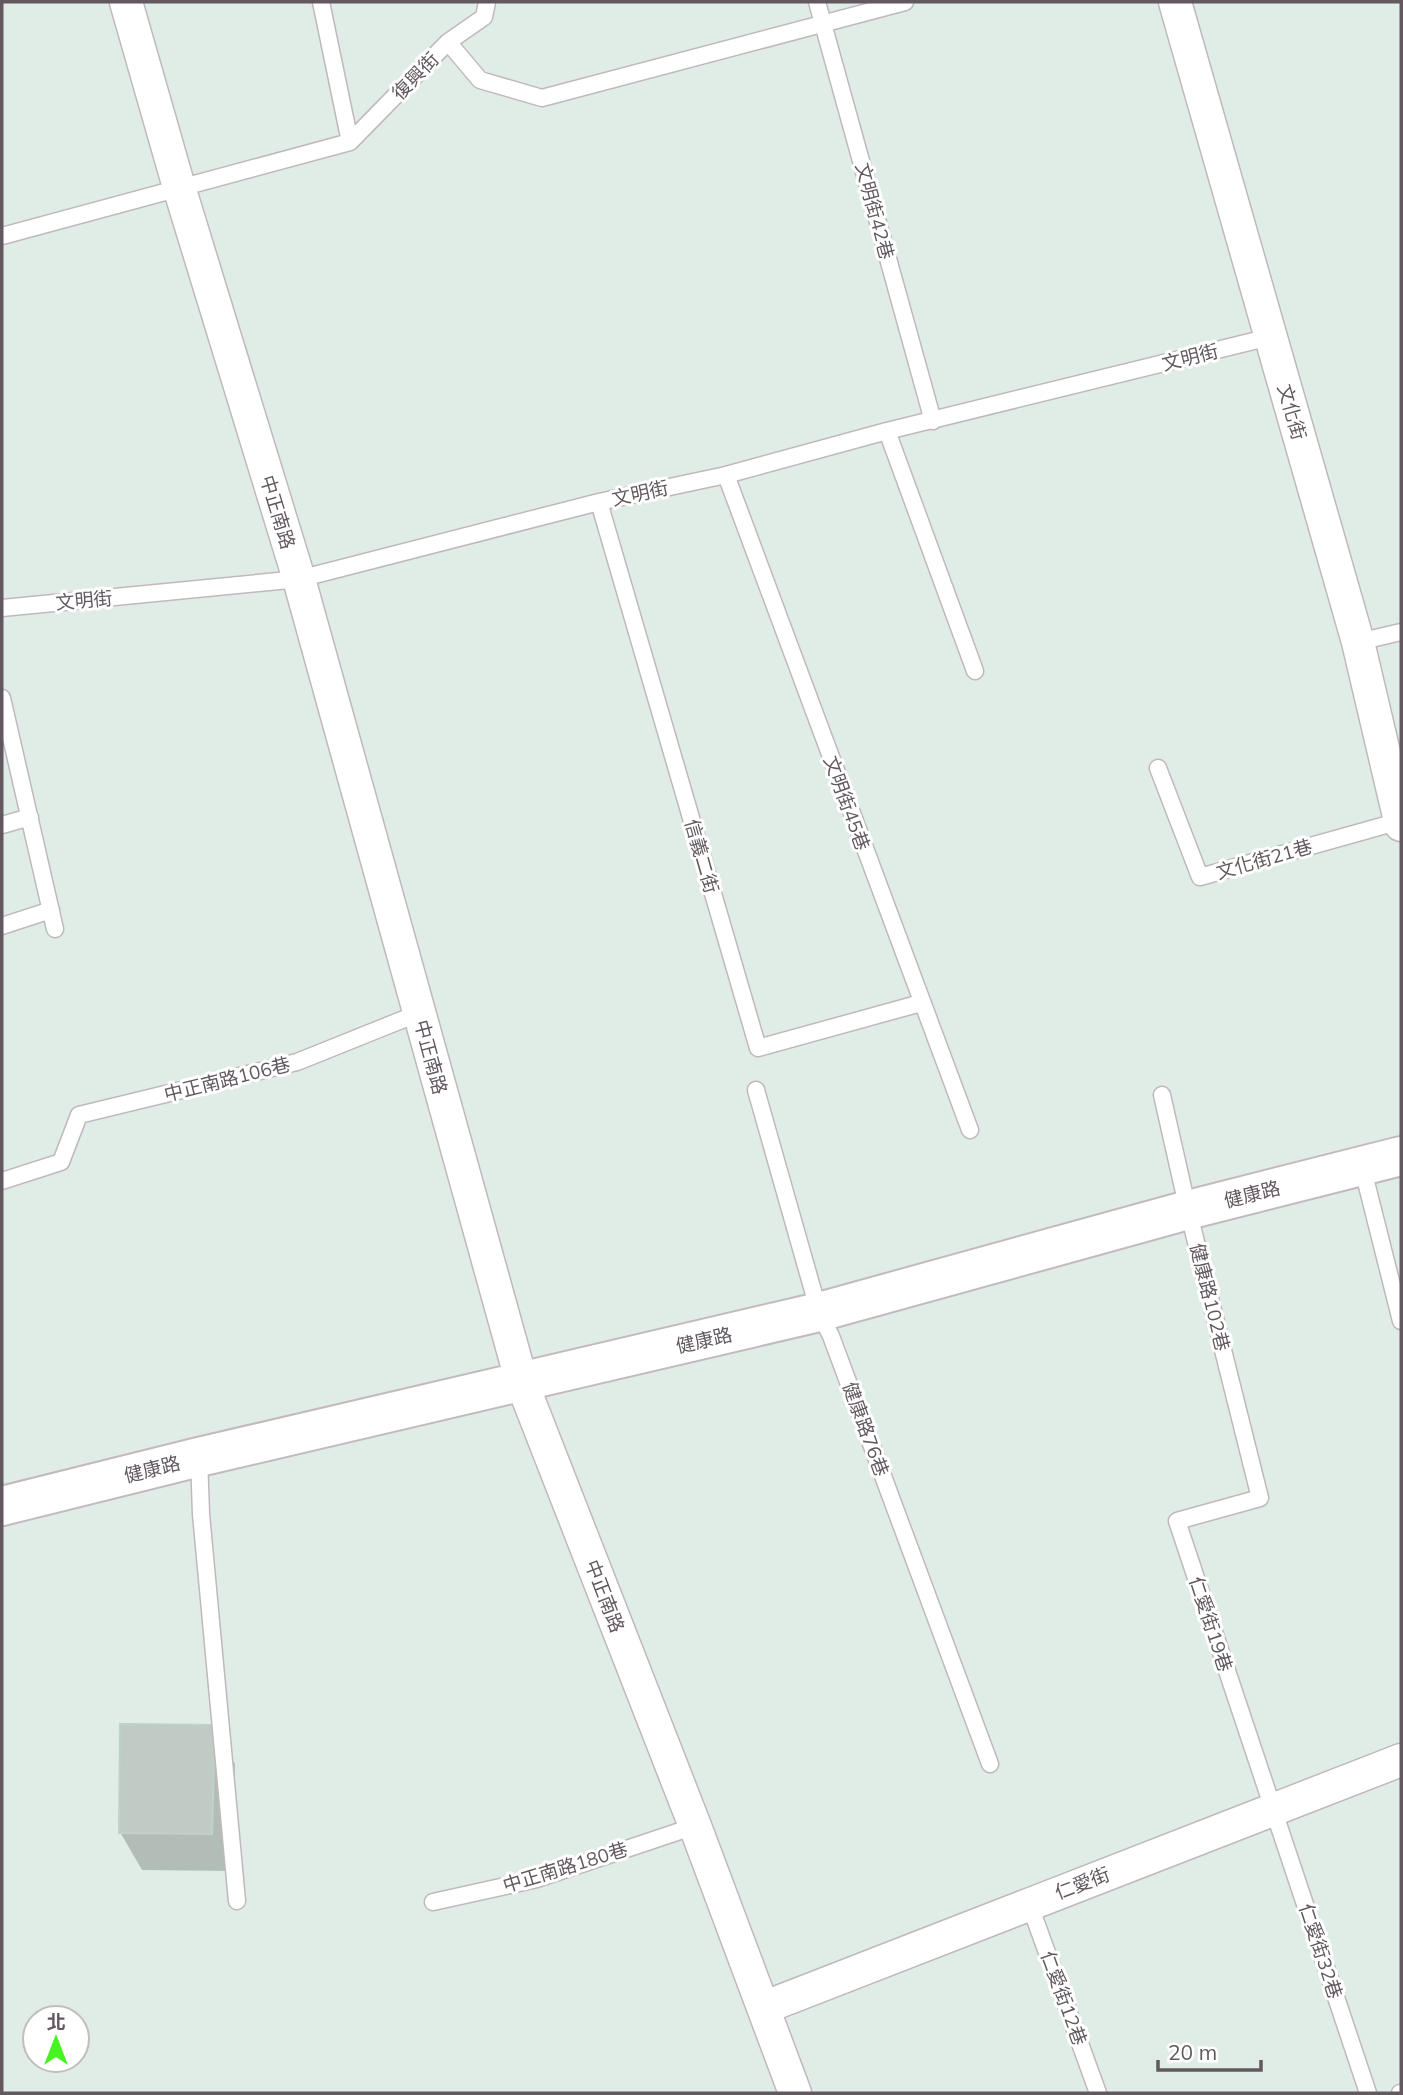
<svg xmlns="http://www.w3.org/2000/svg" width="1403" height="2095" font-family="Mulish,'Noto Sans TC',sans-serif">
	<rect width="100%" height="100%" fill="#e0ede7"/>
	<!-- shadow -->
	<path fill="#0003" d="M213,1727L235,1764L233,1871L142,1870L120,1832Z"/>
	<!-- building -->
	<path fill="#bfcbc4" stroke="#bed2c7" stroke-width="2" d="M120,1724L215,1725L212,1834L119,1833Z"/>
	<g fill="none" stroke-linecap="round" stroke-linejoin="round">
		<!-- lane casing -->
		<g stroke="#c0b8be" stroke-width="19">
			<path id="lane" d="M321,2L350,142
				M817,2L933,421
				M448,42L484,17L487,2
				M2,236L350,142L448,42L480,80L542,98L905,2
				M887,431L975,671
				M726,475L970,1130
				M599,502L758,1048L921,1003
				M2,608L299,579L599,502L726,475L887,431L1270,337
				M1358,642L1401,632
				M2,698L55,929
				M1158,768L1200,877L1400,821
				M2,825L30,817
				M2,926L51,910
				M756,1090L819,1312L831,1336L990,1764
				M1162,1095L1188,1210L1260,1498L1177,1521L1368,2093
				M1362,1166L1401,1321
				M2,1181L61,1162L79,1115L297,1062L419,1013
				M199,1457L201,1514L237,1901
				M433,1902L537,1879L695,1826
				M1029,1903L1098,2093
				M1400,2093H1401"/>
		</g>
		<!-- street casing -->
		<g stroke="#c0b8be" stroke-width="35">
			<path id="street" d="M126,2L179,187L299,579L522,1383L695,1826L795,2093
				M1175,2L1358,642L1401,825
				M763,2008L1401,1760"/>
		</g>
		<!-- secondary casing -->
		<g stroke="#c3b9c0" stroke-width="42">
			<path id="secondary" d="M2,1506L199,1457L819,1312L1188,1210L1401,1156"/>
		</g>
		<!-- lane -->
		<use href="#lane" stroke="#fff" stroke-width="16"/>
		<!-- street -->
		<use href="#street" stroke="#fff" stroke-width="32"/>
		<!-- secondary -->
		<use href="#secondary" stroke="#fff" stroke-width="38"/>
	</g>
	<g text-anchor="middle" stroke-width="6" stroke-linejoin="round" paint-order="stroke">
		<!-- street labels -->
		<g font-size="19" fill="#625960" stroke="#fff">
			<text transform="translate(415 76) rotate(-46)" y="7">復興街</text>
			<text transform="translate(875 211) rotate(75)" y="7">文明街42巷</text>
			<text transform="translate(1190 357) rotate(-14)" y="7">文明街</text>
			<text transform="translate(1292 412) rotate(74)" y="7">文化街</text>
			<text transform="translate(640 493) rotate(-12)" y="7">文明街</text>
			<text transform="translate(278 512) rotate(73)" y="7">中正南路</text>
			<text transform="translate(84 600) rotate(-5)" y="7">文明街</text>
			<text transform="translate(847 803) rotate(70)" y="7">文明街45巷</text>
			<text transform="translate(702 856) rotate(74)" y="7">信義二街</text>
			<text transform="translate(1264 859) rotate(-16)" y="7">文化街21巷</text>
			<text transform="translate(431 1057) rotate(75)" y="7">中正南路</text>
			<text transform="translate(227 1079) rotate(-14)" y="7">中正南路106巷</text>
			<text transform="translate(1252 1194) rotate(-14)" y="7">健康路</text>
			<text transform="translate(1210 1297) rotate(76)" y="7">健康路102巷</text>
			<text transform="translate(704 1340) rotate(-13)" y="7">健康路</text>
			<text transform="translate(866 1429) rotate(70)" y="7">健康路76巷</text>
			<text transform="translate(152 1469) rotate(-14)" y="7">健康路</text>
			<text transform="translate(605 1596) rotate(69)" y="7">中正南路</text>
			<text transform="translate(1211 1624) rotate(72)" y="7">仁愛街19巷</text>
			<text transform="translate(565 1867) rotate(-17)" y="7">中正南路180巷</text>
			<text transform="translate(1082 1883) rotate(-21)" y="7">仁愛街</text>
			<text transform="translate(1321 1951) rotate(72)" y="7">仁愛街32巷</text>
			<text transform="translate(1064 1998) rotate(70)" y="7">仁愛街12巷</text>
		</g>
	</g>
	<!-- border -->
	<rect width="1403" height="2095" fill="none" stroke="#625960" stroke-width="7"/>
	<!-- north arrow -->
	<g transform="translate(56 2039)"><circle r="33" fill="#ffffff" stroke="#c0bdbf" stroke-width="2"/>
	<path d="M0-5L12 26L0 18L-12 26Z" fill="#47f321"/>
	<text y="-10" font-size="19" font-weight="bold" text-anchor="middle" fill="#625960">北</text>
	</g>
	<!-- scale -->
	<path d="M1158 2060v10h103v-10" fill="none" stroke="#625960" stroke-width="3.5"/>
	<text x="1168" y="2060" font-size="21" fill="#625960" stroke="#ffffff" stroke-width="5" paint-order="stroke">20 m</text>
</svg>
